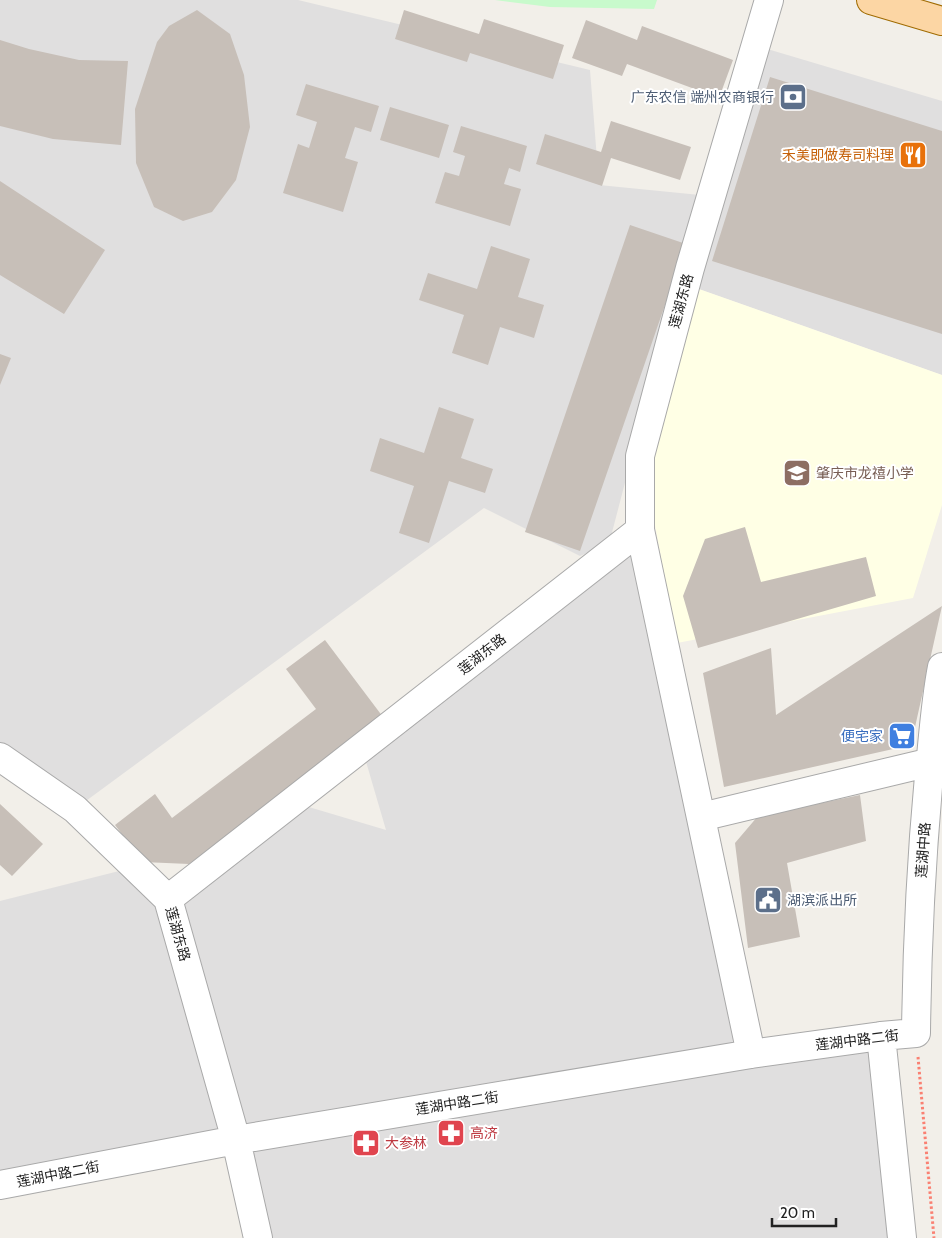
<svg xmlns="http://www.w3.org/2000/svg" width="942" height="1238" font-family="Cabin,'Noto Sans SC',sans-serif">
	<rect width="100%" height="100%" fill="#f2efe9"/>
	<!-- residential -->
	<path fill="#e0dfdf" d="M0,0H298L590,70L599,185L700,195L609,544L580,556L484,508L75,809L0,757Z
		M764,48L942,101V375L696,288Z
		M640,530L751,1053L881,1036L902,1238H258L236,1140L0,1185V901L135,867L169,899L292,802L386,830L362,748Z"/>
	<!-- education -->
	<path fill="#ffffe5" d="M696,288L942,375V505L913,598L677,643L655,525L651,440Z"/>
	<!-- park -->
	<path fill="#c8facc" d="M495,0H657L654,9L550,7Z"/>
	<!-- building -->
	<path fill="#c7bfb8" d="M197,10L230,34L244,75L250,127L236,180L212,212L183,221L154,207L136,163L135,109L157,42L169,26Z
		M404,10L479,34L484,19L564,45L553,79L470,53L467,62L395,39Z
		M586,20L637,40L642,26L733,60L719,98L627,64L622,76L572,58Z
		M0,40L29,49L79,60L128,61L121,145L53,139L0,126Z
		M770,77L942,131V334L712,261Z
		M306,84L379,106L371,132L355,127L345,158L358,162L343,212L283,193L298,144L309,148L317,122L296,115Z
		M390,107L449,125L439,158L380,140Z
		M611,121L691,147L680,180L611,158L602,186L536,164L545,134L601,152Z
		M461,126L527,146L520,172L509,168L504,184L521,189L510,226L435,203L445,172L459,176L465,156L453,152Z
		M0,181L105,250L64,314L0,275Z
		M630,225L686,244L580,551L525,532Z
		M491,246L530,259L518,297L544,305L534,338L500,327L488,365L452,353L464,315L419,300L428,273L477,289Z
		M0,354L11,358L0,385Z
		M439,407L474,419L461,458L493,469L485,493L449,481L429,543L399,533L414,486L370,471L380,438L424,453Z
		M745,527L761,582L866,557L876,596L698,648L683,596L705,539Z
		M942,606L911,745L724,787L703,673L771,648L776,715Z
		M325,640L383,717L189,864L143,862L115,825L155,794L172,818L316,709L286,669Z
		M860,795L866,841L787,863L800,937L748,948L735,843L758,816Z
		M0,804L43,844L12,876L0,865Z"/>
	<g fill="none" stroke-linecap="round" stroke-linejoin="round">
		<!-- minor casing -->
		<g stroke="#a9a9a9" stroke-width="30">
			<path id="minor" d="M0,757L75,809L168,899
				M701,817L931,762
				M168,899L640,530
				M168,899L236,1140L258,1238
				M881,1036L902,1238
				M751,1054L640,530V456L690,268L769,0
				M0,1185L236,1140L751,1054L881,1036L916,1033C917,947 921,862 929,776C933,740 935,703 942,667"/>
		</g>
		<!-- major casing -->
		<g stroke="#a06b00" stroke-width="30">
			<path id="major" d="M871,0L942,21"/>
		</g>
		<!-- path -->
		<path stroke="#fa8072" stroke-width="3" stroke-dasharray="2.5 2.5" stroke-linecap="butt" d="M918,1057L934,1238"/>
		<!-- minor -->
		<use href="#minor" stroke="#fff" stroke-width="28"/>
		<!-- major -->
		<use href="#major" stroke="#fcd6a4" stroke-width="28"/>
	</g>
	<!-- icons -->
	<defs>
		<g id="bank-square" transform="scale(1.4375)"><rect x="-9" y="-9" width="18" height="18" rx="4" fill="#5c6f8a" stroke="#fff"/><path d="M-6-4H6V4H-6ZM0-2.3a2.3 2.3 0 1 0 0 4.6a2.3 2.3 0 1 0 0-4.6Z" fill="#fff"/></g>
		<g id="restaurant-square" transform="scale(1.4375)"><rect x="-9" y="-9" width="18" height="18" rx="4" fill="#e8710a" stroke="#fff"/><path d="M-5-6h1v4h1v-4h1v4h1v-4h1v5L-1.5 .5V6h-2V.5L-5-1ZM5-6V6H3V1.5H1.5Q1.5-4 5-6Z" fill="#fff"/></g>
		<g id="school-square" transform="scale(1.4375)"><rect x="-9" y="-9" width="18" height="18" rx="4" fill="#8d6e63" stroke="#fff"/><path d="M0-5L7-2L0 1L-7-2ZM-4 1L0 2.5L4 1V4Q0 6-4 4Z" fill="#fff"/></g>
		<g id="supermarket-square" transform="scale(1.4375)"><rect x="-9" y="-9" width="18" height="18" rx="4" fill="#3f7fe0" stroke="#fff"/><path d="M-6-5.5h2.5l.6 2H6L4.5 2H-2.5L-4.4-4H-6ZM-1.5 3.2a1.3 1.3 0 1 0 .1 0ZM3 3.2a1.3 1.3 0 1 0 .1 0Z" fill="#fff"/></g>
		<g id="civic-square" transform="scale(1.4375)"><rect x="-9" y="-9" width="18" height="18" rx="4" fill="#5c6f8a" stroke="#fff"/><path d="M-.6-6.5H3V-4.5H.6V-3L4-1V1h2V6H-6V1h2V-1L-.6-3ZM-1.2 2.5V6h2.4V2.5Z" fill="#fff"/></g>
		<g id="pharmacy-square" transform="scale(1.4375)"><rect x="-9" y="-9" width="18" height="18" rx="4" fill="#e0444e" stroke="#fff"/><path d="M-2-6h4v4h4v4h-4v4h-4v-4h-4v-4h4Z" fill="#fff"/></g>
	</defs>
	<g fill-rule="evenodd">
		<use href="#bank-square" x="793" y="97"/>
		<use href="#restaurant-square" x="913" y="155"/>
		<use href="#school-square" x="797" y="473"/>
		<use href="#supermarket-square" x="902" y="736"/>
		<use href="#civic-square" x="768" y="900"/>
		<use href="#pharmacy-square" x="451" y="1133"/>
		<use href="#pharmacy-square" x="366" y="1143"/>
	</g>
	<g text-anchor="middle" stroke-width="4" stroke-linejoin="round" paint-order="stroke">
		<!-- service labels -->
		<g font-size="14" fill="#4e5e75" stroke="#fff" text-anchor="end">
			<text x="774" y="102">广东农信 端州农商银行</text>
			<text x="787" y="905" text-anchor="start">湖滨派出所</text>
		</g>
		<!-- food labels -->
		<g font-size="14" fill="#c56008" stroke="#fff" text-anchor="end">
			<text x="894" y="160">禾美即做寿司料理</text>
		</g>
		<!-- street labels -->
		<g font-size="14" fill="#222" stroke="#fff">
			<text transform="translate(681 301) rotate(-75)" y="5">莲湖东路</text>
			<text transform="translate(482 654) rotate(-38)" y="5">莲湖东路</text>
			<text transform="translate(923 850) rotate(-86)" y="5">莲湖中路</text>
			<text transform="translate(178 934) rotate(74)" y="5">莲湖东路</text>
			<text transform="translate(857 1040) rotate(-7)" y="5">莲湖中路二街</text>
			<text transform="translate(457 1103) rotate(-9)" y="5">莲湖中路二街</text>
			<text transform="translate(58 1174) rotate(-11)" y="5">莲湖中路二街</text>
		</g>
		<!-- education labels -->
		<g font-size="14" fill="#785e54" stroke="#fff" text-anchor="start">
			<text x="816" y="478">肇庆市龙禧小学</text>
		</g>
		<!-- shop labels -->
		<g font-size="14" fill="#366cbe" stroke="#fff" text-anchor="end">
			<text x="883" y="741">便宅家</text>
		</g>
		<!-- health labels -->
		<g font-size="14" fill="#be3a42" stroke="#fff" text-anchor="start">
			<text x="470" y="1138">高济</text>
			<text x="385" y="1148">大参林</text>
		</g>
	</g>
	<!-- scale -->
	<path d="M772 1218v8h64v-8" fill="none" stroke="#222222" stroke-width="2.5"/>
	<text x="780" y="1218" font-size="15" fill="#222222" stroke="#ffffff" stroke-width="4" paint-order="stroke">20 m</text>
</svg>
